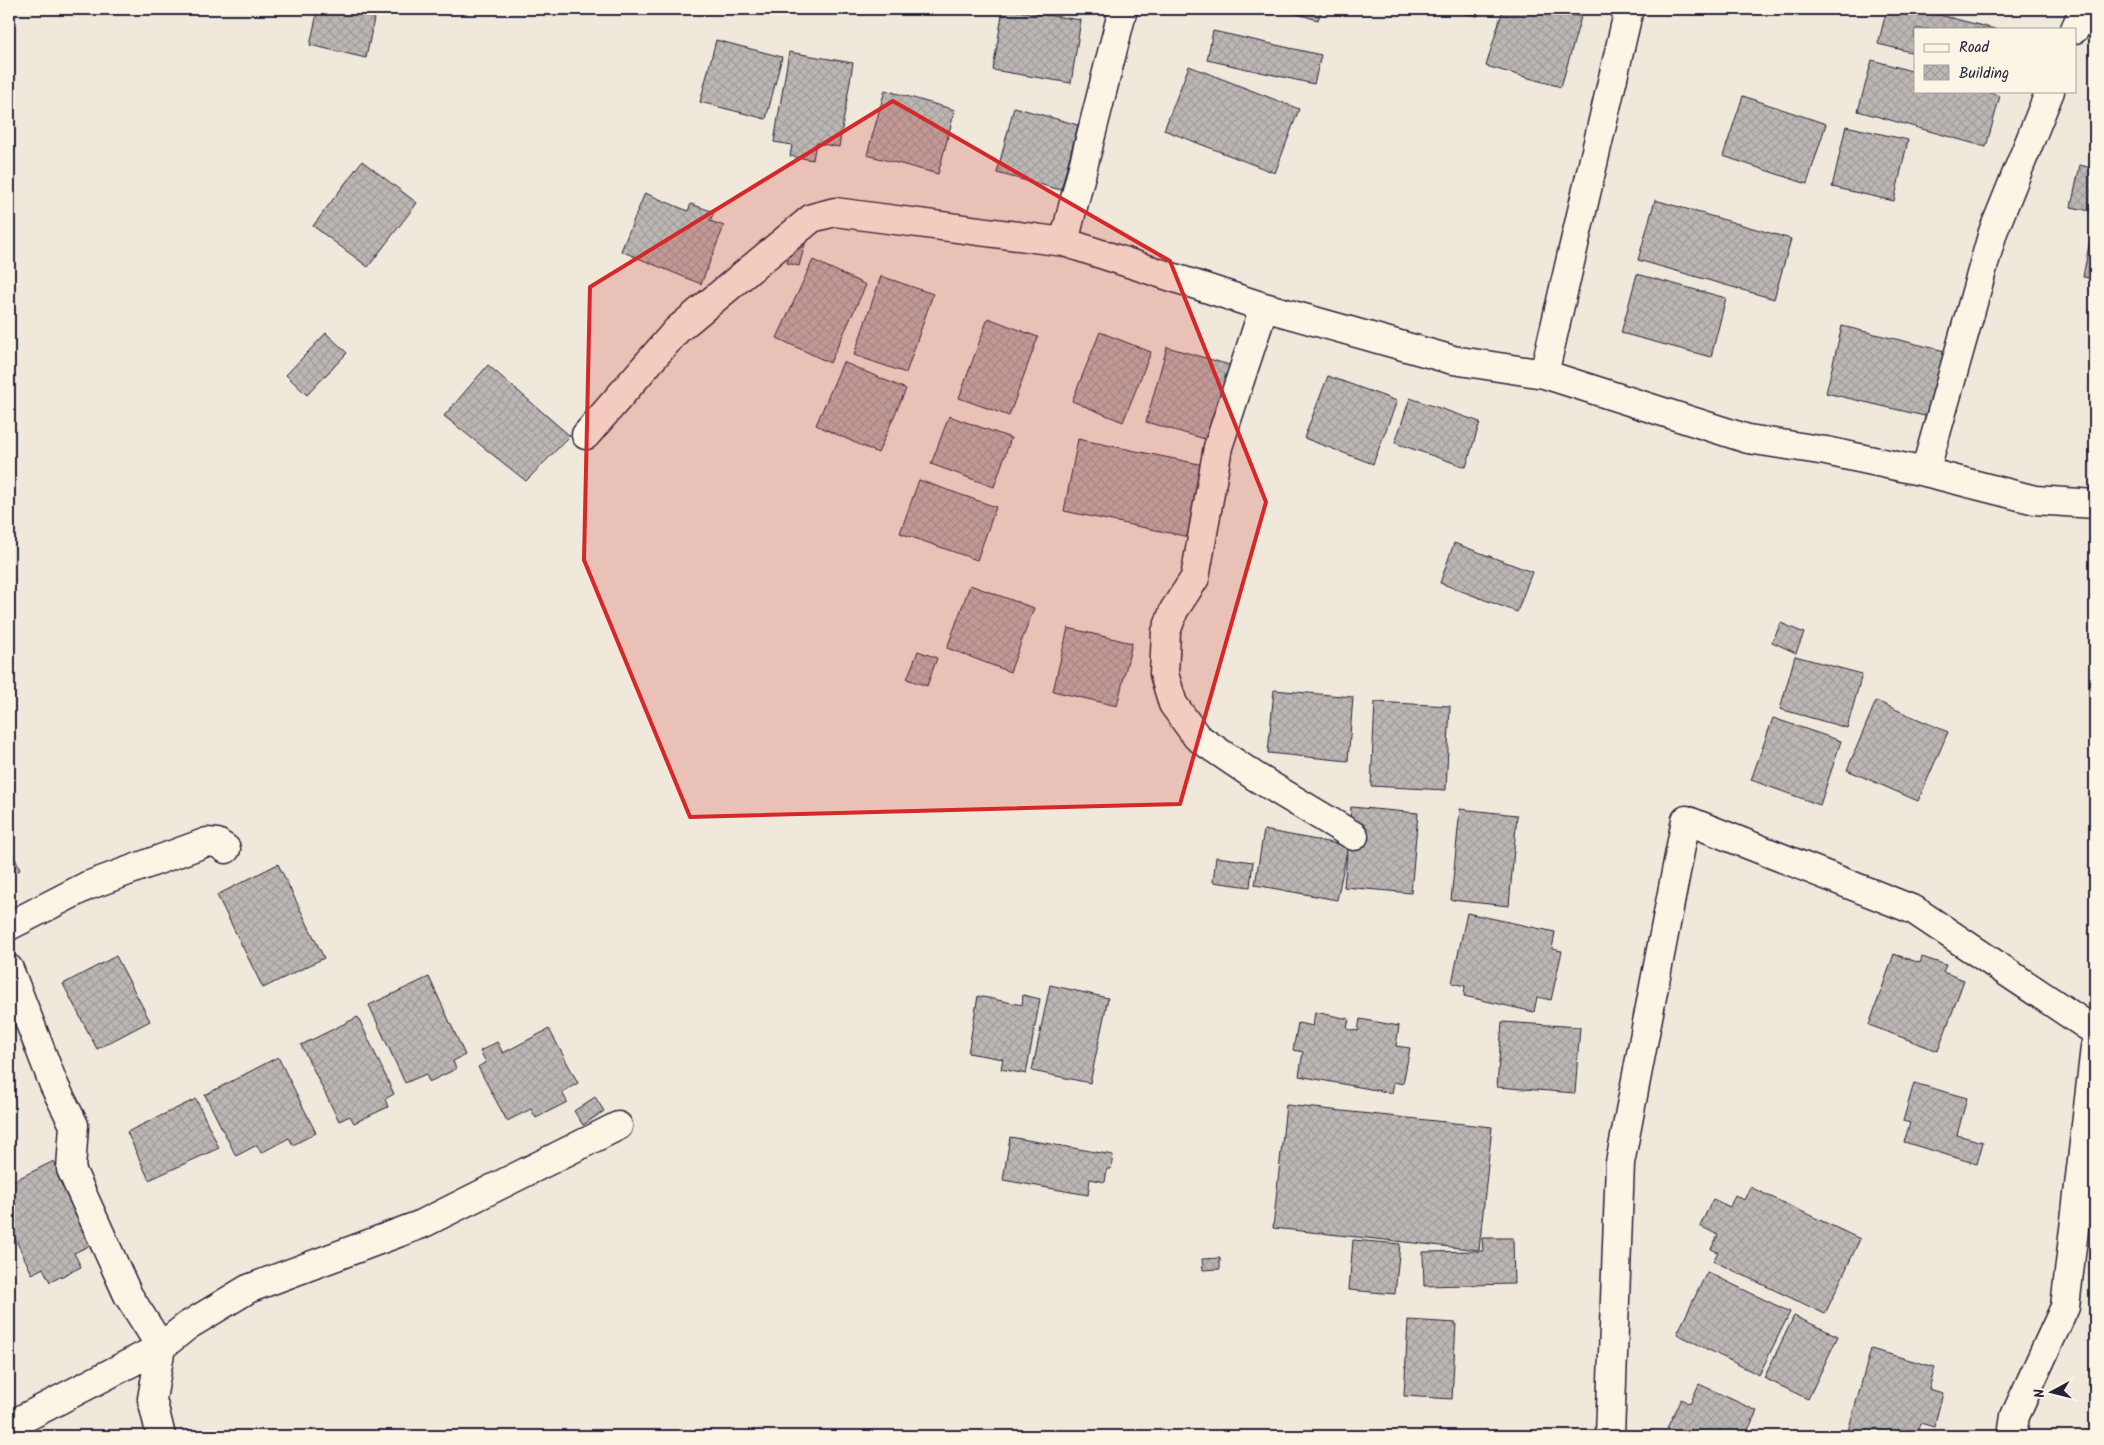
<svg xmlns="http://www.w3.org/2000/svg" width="2104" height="1445" font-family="Kalam,sans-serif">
	<defs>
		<pattern id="building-cross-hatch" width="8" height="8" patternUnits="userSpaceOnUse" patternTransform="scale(1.25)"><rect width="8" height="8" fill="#bcb7b3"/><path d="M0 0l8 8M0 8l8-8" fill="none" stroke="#a19d9b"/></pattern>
	</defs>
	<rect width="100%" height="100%" fill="#efe8db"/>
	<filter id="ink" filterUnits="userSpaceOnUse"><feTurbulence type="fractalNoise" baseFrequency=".02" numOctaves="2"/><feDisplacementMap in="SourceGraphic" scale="10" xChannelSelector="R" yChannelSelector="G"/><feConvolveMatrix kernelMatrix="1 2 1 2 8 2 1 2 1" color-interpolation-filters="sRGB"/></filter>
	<g filter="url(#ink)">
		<!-- building -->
		<path fill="url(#building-cross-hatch)" stroke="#22223b" d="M318,9H376L366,58L310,45Z
			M1003,9L1081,20L1071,83L993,70Z
			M1280,9H1322L1318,20Z
			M1440,9H1480L1478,16Z
			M1503,9H1551L1581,17L1561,87L1486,66Z
			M1887,9H1916L1995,29H1915V53L1878,44Z
			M1213,31L1321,55L1314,84L1207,60Z
			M716,40L782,57L766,119L700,102Z
			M789,52L853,63L839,147L816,143L813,160L790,156L792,145L774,142Z
			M1872,60L1915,72V91H1984L2000,96L1986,147L1858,111Z
			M1189,66L1299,109L1275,173L1164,130Z
			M885,90L955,110L938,174L867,155Z
			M1743,96L1826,124L1807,184L1723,156Z
			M1014,107L1078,125L1061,190L997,173Z
			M1846,126L1908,140L1894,201L1832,187Z
			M2095,148V212L2071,207L2080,165L2091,168Z
			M362,161L417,203L368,267L313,226Z
			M645,193L688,211L691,204L714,212L710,221L724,226L701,284L621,251Z
			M1655,200L1791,239L1774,299L1638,260Z
			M2093,224L2095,225V279L2083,277Z
			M793,241L805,244L799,266L787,263Z
			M813,260L866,285L830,363L777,338Z
			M1637,274L1726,298L1711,357L1621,333Z
			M881,276L933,294L906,373L854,355Z
			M988,318L1038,337L1009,416L959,398Z
			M1842,326L1949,352L1933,418L1826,393Z
			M1100,332L1151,352L1123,422L1072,401Z
			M326,333L347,353L307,395L286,375Z
			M1167,347L1233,366L1212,441L1146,422Z
			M843,362L906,389L878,453L816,425Z
			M488,365L570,436L526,481L444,416Z
			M1328,376L1397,401L1373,464L1304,438Z
			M1410,398L1480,422L1466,467L1395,443Z
			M949,416L1011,438L994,487L931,464Z
			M1078,439L1204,465L1189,537L1064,511Z
			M919,480L996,507L977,560L900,533Z
			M1454,543L1532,572L1517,612L1440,583Z
			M970,585L1034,608L1010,672L947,648Z
			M1781,623L1804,633L1796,653L1772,642Z
			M1068,628L1132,643L1117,706L1053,691Z
			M918,651L937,658L927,686L907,679Z
			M1795,656L1862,674L1847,728L1780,709Z
			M1274,690L1353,697L1348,761L1268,753Z
			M1876,701L1948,732L1918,801L1847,770Z
			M1375,702L1450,706L1446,790L1371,786Z
			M1773,718L1841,741L1820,805L1751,780Z
			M1351,807L1418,813L1411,893L1344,887Z
			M1460,809L1517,815L1509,906L1451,900Z
			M1264,830L1348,846L1337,900L1255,885Z
			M9,844L20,870L9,875Z
			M1216,857L1253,862L1250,887L1213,882Z
			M278,864L324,958L263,988L217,895Z
			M1467,913L1555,932L1552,949L1562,951L1551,1000L1537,997L1534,1012L1464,996L1465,986L1452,983Z
			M1894,954L1920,963L1922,957L1946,965L1943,972L1964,980L1938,1051L1869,1025Z
			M116,956L150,1021L97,1049L63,984Z
			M429,977L465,1055L453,1061L456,1069L429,1082L426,1074L405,1083L369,1005Z
			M1050,985L1108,998L1090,1083L1032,1071Z
			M1023,995L1040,999L1026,1074L1001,1069L1003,1059L968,1053L978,996L1022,1005Z
			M1315,1012L1349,1019L1347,1029L1358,1031L1360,1019L1399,1026L1396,1046L1410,1048L1403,1084L1394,1082L1392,1093L1299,1076L1303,1052L1293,1050L1298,1023L1313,1026Z
			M358,1017L394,1094L385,1099L388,1107L354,1123L350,1116L339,1121L301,1045Z
			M1502,1022L1580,1027L1575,1093L1497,1087Z
			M549,1029L578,1083L562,1092L567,1102L536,1118L531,1109L507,1121L478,1067L486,1062L480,1051L497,1042L503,1053Z
			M278,1057L316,1133L293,1145L289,1138L261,1153L257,1145L236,1156L205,1095Z
			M1914,1083L1967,1098L1957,1135L1983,1142L1977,1164L1904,1142L1910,1123L1903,1121Z
			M595,1097L604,1111L583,1125L574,1111Z
			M196,1099L219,1148L149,1180L127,1132Z
			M1286,1105L1492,1127L1479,1250L1273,1228Z
			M1010,1137L1113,1155L1111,1169H1107L1105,1182L1090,1179L1088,1195L1003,1180Z
			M54,1161L93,1244L74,1253L81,1267L50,1282L43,1268L32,1274L9,1225V1183Z
			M1750,1187L1860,1239L1825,1314L1713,1261L1718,1252L1711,1249L1718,1235L1700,1226L1713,1199L1730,1207L1735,1195L1744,1200Z
			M1482,1238H1513L1514,1284L1424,1286L1423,1252L1483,1251Z
			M1353,1240L1400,1244L1395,1294L1349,1290Z
			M1220,1258V1269L1203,1270L1202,1259Z
			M1707,1272L1790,1312L1759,1375L1677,1334Z
			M1794,1316L1838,1336L1808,1399L1764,1378Z
			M1408,1320L1456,1323L1452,1399L1404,1396Z
			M1871,1349L1935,1367L1929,1389L1943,1393L1934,1427L1920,1423L1916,1436H1865L1848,1431Z
			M1699,1384L1757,1411L1745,1436H1677L1679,1433L1667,1428L1681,1399L1690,1404Z"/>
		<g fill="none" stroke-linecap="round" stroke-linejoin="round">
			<!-- minor casing -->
			<g stroke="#22223b" stroke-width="31">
				<path id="minor" d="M2075,29L2084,9
					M1064,242L1123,9
					M1264,307L1218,447L1195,578L1174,610L1166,632L1164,674L1173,704L1197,737L1256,777L1354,836
					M1544,374L1629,9
					M586,435L677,330L812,218L835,212L1064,242L1264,307L1453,360L1544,374L1748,439L1826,451L1925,472L2035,500L2095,504
					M1925,472L1993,232L2050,91
					M9,926L87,886L207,842L217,843L226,849
					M9,969L54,1085L74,1125L71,1169L128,1295L161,1347L152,1399L161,1436
					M9,1426L161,1347L187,1326L248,1289L422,1224L618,1126
					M1610,1436L1620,1163L1686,820L1914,910L2095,1031
					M2012,1436L2015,1416L2065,1307L2095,1047"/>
			</g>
			<!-- minor -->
			<use href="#minor" stroke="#fcf5e5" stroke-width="28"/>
		</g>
	</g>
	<!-- marked area -->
	<path fill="#d62828" fill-opacity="0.2" stroke="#d62828" stroke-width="4" stroke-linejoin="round" d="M893,101L1170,261L1266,502L1180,804L690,817L584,560L590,287Z"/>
	<!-- margin -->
	<rect width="2104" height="1445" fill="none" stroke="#fcf5e5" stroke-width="30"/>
	<rect x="15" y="15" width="2074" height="1415" fill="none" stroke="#22223b" stroke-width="2" filter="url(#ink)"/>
	<!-- legend -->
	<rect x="1914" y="28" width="162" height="65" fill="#fcf5e5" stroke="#a5a1a1"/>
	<rect x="1924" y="44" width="25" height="8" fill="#fcf5e5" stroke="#a5a1a1"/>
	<text x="1959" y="52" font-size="15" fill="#22223b">Road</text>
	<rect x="1924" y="65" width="25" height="15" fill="url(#building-cross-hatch)" stroke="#a5a1a1"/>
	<text x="1959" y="78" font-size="15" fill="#22223b">Building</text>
	<!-- north arrow -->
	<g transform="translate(2052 1392) rotate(263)" stroke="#fcf5e5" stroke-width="4" paint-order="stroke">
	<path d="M0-4L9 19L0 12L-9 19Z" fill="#22223b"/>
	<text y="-8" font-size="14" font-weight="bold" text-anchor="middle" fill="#22223b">N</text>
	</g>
</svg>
